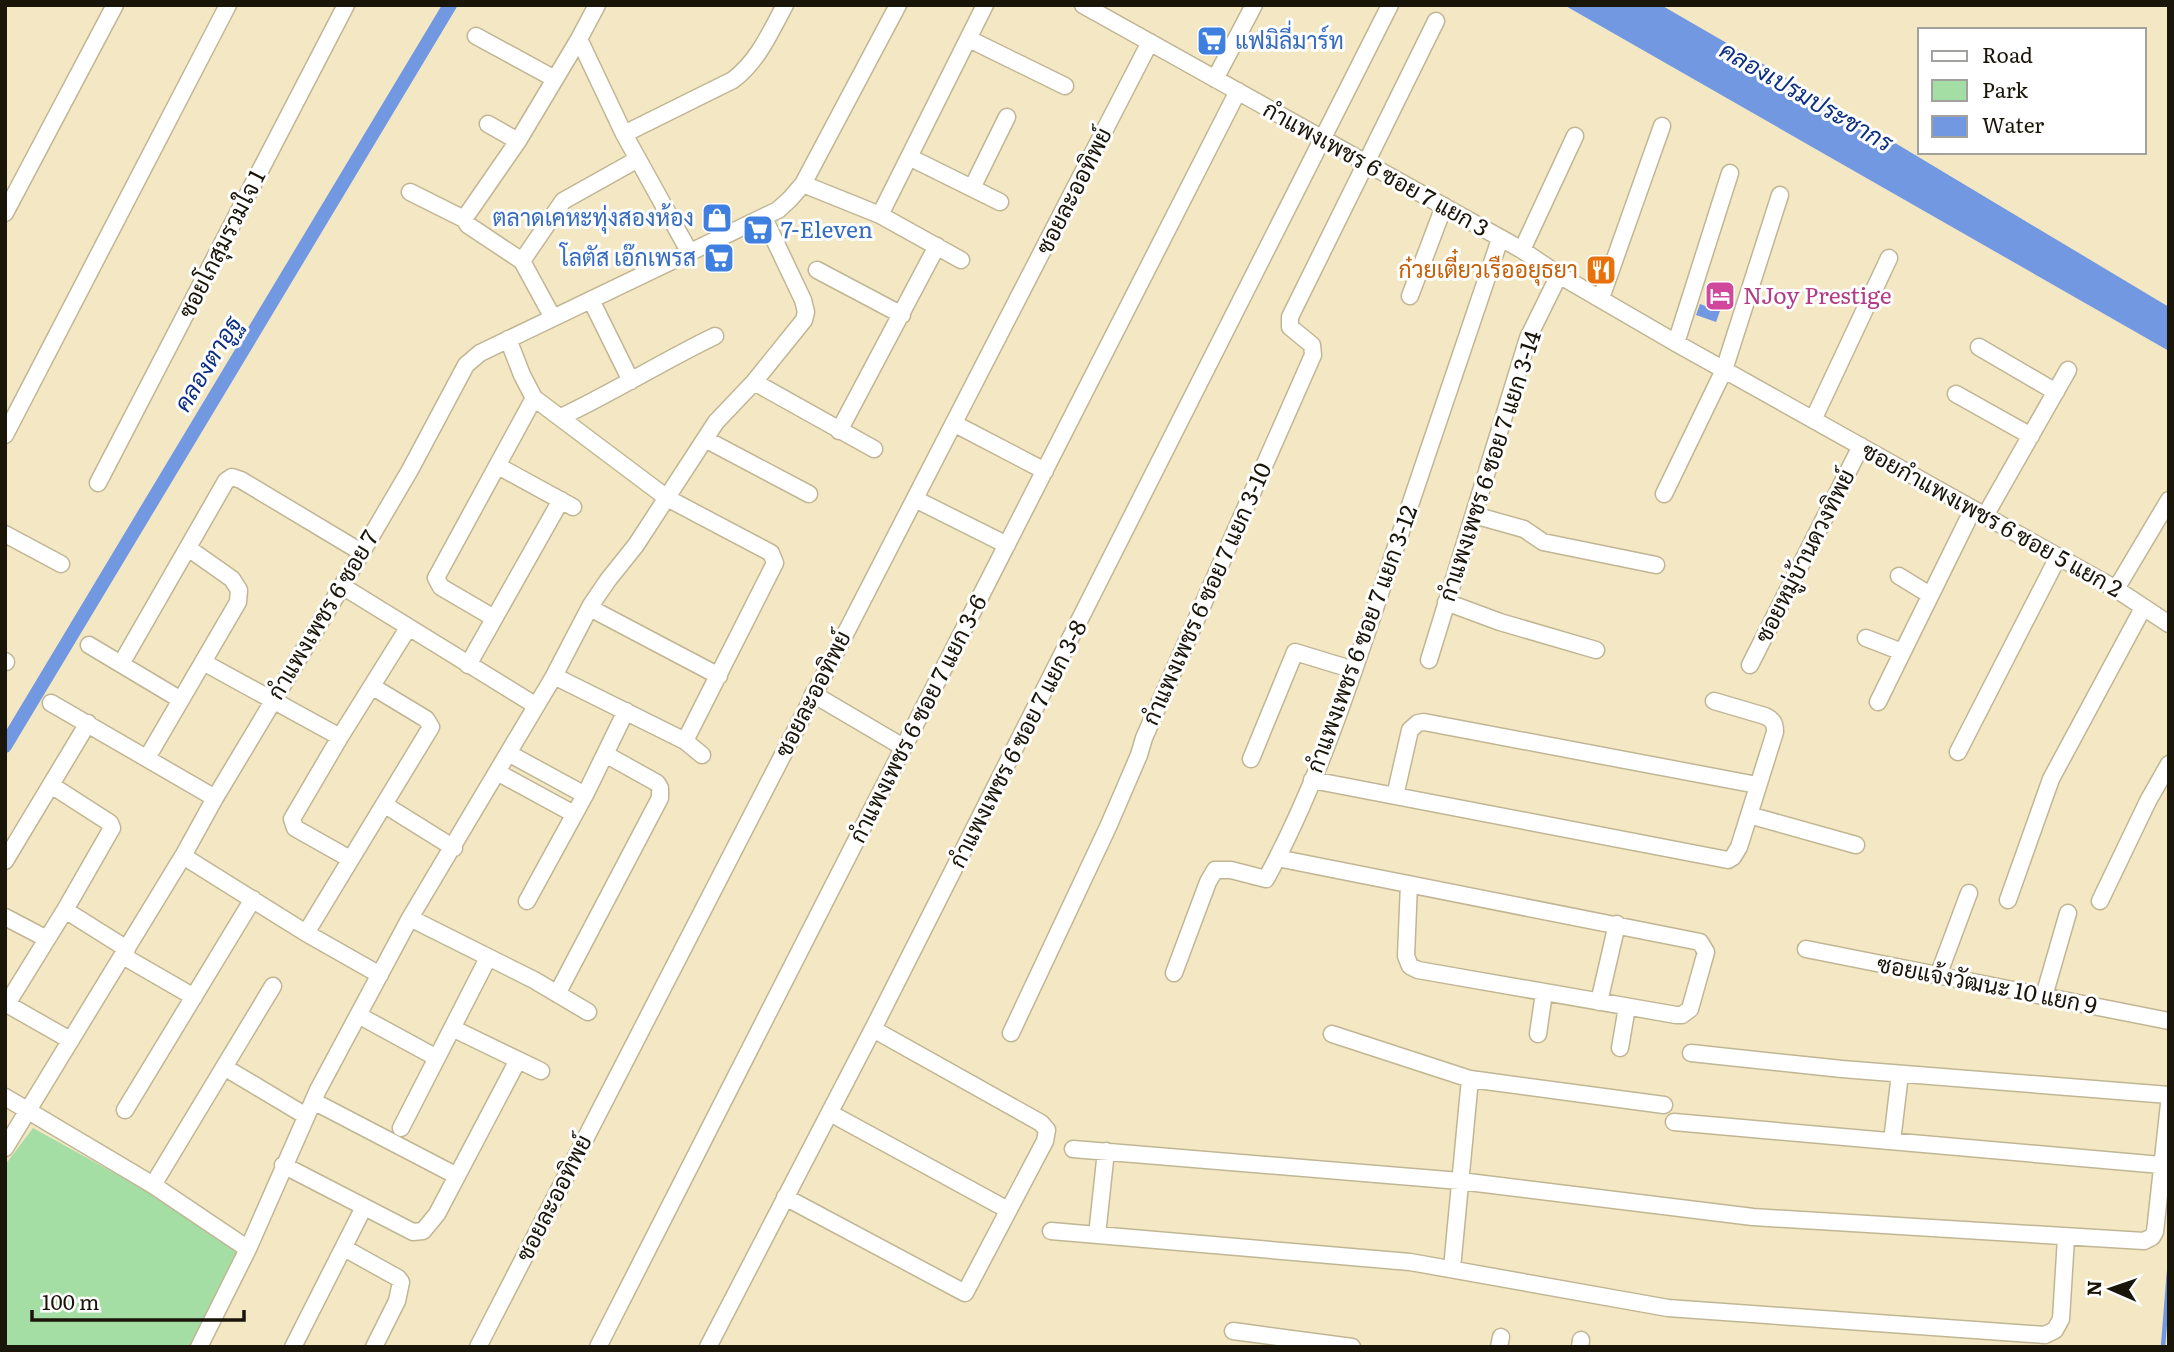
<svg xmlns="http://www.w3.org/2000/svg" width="2174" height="1352" font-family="Literata,Sarabun,serif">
	<rect width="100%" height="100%" fill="#f3e7c4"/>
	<!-- green -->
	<path fill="#a4dea5" d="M33,1128L241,1243L195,1347H5V1165Z"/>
	<!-- water -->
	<path fill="#7398e2" d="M1564,5H1661L1775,71L2169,307V351Z
		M1700,304L1720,311L1716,322L1696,315Z"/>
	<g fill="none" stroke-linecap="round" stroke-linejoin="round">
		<!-- stream -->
		<path stroke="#7398e2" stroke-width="4.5" d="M2163,1347L2169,1272"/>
		<!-- canal -->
		<path stroke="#7398e2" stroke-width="14" d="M5,746L450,5"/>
		<!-- minor casing -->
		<g stroke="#c1b694" stroke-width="19">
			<path id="minor" d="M597,5L579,39L624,134L690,253
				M1083,5L1522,250L1559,275L1676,343L2116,589L2169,624
				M476,36L555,79
				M579,39L518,141L464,219L468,225L522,261L563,201L638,159
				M969,39L1065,86
				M1215,79L1254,5
				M488,124L518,141
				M624,134L733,80C758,61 770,33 785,5
				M909,157L1000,202
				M803,184L880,215L961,260
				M972,188L1007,117
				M410,192L464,219
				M5,213L115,5
				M880,215L985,5
				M1522,250L1575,136
				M522,261L553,318
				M817,270L902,315
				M1410,296L1444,206
				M1601,298L1662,126
				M591,300L631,381
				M508,339L522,375L534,398L667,498L771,553L775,563L685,741
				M1676,343L1730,173
				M1979,347L2056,392
				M754,382L874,449
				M1956,394L2031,436
				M561,417C614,392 663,361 715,336
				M1813,420L1889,258
				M955,424L1045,471
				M839,431L937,246
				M5,435L228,5
				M705,439L809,494
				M498,466L573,507
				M98,483L346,5
				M1664,494L1724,370L1780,195
				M915,499L1007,545
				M1474,515L1524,529L1543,542L1656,565
				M1985,516L2068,370
				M5,534L61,564
				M1899,576L1930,595
				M342,586L535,705
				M2116,589L2169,500
				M1446,602L1500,622L1596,650
				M590,608L719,676
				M494,618L441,587L436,578L534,398
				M1866,638L1902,652
				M89,645L181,700
				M1429,660L1528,338L1559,275
				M5,661L6,662
				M203,662L340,737L408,628
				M121,664L226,481L232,477L241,480L361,552
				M468,665L561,500
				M1750,665L1861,446
				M554,676L685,741L702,755
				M813,694L903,747
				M1878,702L1973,509
				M51,703L215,798
				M340,737L292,819L295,828L350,859
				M1958,752L2058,557
				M508,753L585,795
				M147,758L238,602L239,590L232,579L188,548
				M1251,759L1295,652L1354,670
				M497,772L574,814
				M1312,780L1728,860L1733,857L1739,847L1775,732C1775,723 1773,720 1765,716L1714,701
				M1395,796L1410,730L1418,723L1424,722L1757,785
				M385,805L454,848
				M1749,815L1856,845
				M183,856L306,933L380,975
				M1277,858L1700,942L1706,952L1690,1009L1682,1015H1676L1418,970L1410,966L1406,956L1409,884
				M5,861L88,723
				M2008,900L2051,779L2143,608
				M527,901L585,795L626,711
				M2100,901L2148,801L2169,764
				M65,910L127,949
				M5,917L47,939
				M410,918L534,980L588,1012
				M306,933L431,727L426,719L373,687
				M1806,949L2169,1021
				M123,956L194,997
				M1174,973L1208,882L1215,870H1231L1266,879C1317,786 1350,682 1384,582C1422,468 1461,354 1500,239
				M1938,976L1969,893
				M557,994L660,798V788L657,783L605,754
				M2044,996L2068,913
				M1599,1002L1617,924
				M5,1003L70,1040
				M7,1004L65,910L112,828L110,823L51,785
				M358,1015L437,1058
				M452,1028L541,1071
				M1011,1033L1108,827L1139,755L1144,738L1313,355L1312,345L1290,327V317L1436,21
				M1332,1034L1470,1079L1664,1105
				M1538,1034L1544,993
				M1620,1048L1627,1007
				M1691,1053L1842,1069L2169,1095
				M224,1067L306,1116
				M5,1097L153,1185L248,1249
				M313,1101L457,1176
				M125,1110L253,899
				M830,1113L1008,1210
				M1674,1122L2161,1165
				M401,1128L488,958
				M1892,1141L1900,1074
				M5,1148L183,856L215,798L342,586L410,470L466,365L480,353L778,210L790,199L803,184L898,5
				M1073,1149L1460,1181L1753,1217L2144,1241L2152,1237L2155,1232L2169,1104
				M283,1165L413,1232L423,1231L437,1214L518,1060
				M153,1185L273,986
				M785,1197L965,1293L1045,1141L1047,1130L1041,1123L873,1029
				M1051,1231L1410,1262L1668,1308L2045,1335L2055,1330L2061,1319L2066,1238
				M1097,1235L1106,1151
				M344,1248L398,1278L401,1282L397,1301L374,1347
				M1452,1268L1470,1079
				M1233,1331L1352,1347
				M199,1347L248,1249L318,1090L410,918L554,676L591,605L608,580L636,545L716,422L754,382L804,320L806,312L803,300L764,218
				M293,1347L364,1207
				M478,1347L1150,42
				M598,1347L1238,91
				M708,1347L873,1029L1390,5
				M1499,1347L1501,1337
				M1580,1347L1581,1340"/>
		</g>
		<!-- minor -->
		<use href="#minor" stroke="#fff" stroke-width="16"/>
	</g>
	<!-- icons -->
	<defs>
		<g id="supermarket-square" transform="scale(1.575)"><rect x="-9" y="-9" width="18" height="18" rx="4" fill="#3f7fe0" stroke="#fff"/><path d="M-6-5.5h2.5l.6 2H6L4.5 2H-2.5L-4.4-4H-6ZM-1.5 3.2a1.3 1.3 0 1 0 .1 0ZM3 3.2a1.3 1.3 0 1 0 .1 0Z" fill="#fff"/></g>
		<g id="shop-square" transform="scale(1.575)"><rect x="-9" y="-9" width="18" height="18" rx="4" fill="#3f7fe0" stroke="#fff"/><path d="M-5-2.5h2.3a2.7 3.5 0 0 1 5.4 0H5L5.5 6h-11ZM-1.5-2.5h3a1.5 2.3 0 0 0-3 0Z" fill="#fff"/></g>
		<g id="restaurant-square" transform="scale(1.575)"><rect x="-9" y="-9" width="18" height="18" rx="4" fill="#e8710a" stroke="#fff"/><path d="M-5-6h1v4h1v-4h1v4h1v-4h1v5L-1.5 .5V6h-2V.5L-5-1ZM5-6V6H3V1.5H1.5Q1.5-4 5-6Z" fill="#fff"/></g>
		<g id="hotel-square" transform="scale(1.575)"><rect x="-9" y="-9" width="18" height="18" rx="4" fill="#d1479c" stroke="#fff"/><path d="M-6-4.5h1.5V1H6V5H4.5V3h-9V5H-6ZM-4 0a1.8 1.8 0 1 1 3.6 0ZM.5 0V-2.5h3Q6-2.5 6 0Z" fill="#fff"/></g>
	</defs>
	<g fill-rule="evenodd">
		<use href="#supermarket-square" x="1212" y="41"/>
		<use href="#shop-square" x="717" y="218"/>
		<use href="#supermarket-square" x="758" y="230"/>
		<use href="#supermarket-square" x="719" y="258"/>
		<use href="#restaurant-square" x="1601" y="270"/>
		<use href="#hotel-square" x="1720" y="296"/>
	</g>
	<g text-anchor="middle" stroke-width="6" stroke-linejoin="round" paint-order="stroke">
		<!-- shop labels -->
		<g font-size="23" fill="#366cbe" stroke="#fff" text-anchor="start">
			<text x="1235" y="49">แฟมิลี่มาร์ท</text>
			<text x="694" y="226" text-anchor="end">ตลาดเคหะทุ่งสองห้อง</text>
			<text x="781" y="238">7-Eleven</text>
			<text x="696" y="266" text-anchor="end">โลตัส เอ๊กเพรส</text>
		</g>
		<!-- street labels -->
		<g font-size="23" fill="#1a1509" stroke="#fff">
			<text transform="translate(1376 169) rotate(29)" y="8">กำแพงเพชร 6 ซอย 7 แยก 3</text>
			<text transform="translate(1074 191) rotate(-63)" y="8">ซอยละออทิพย์</text>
			<text transform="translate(222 244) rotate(-63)" y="8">ซอยโกสุมรวมใจ 1</text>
			<text transform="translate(1490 466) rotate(-72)" y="8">กำแพงเพชร 6 ซอย 7 แยก 3-14</text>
			<text transform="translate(1992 520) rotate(29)" y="8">ซอยกำแพงเพชร 6 ซอย 5 แยก 2</text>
			<text transform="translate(1805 556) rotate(-63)" y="8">ซอยหมู่บ้านดวงทิพย์</text>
			<text transform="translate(1207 594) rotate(-66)" y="8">กำแพงเพชร 6 ซอย 7 แยก 3-10</text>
			<text transform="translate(323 615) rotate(-59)" y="8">กำแพงเพชร 6 ซอย 7</text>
			<text transform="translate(1362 639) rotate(-70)" y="8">กำแพงเพชร 6 ซอย 7 แยก 3-12</text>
			<text transform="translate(813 694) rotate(-63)" y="8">ซอยละออทิพย์</text>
			<text transform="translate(918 719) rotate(-63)" y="8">กำแพงเพชร 6 ซอย 7 แยก 3-6</text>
			<text transform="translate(1018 744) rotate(-63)" y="8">กำแพงเพชร 6 ซอย 7 แยก 3-8</text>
			<text transform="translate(1987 985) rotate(11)" y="8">ซอยแจ้งวัฒนะ 10 แยก 9</text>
			<text transform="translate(554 1198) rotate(-63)" y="8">ซอยละออทิพย์</text>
		</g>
		<!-- food labels -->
		<g font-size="23" fill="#c56008" stroke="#fff" text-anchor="end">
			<text x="1578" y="278">ก๋วยเตี๋ยวเรืออยุธยา</text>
		</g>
		<!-- hotel labels -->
		<g font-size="23" fill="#b23c85" stroke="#fff" text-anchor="start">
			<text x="1743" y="304">NJoy Prestige</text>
		</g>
		<!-- water labels -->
		<g font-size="24" font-style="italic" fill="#0c2f84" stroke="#fff">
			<text transform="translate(1806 97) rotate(30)" y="8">คลองเปรมประชากร</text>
			<text transform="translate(208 364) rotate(-59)" y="8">คลองตาอูฐ</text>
		</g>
	</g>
	<!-- border -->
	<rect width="2174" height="1352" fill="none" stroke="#1a1509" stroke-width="14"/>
	<!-- legend -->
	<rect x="1918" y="28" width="228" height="126" fill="#ffffff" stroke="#a3a19d" stroke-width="2"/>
	<rect x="1932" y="51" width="35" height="10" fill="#ffffff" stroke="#a3a19d" stroke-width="2"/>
	<text x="1982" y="63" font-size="21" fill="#1a1509">Road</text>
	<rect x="1932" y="80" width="35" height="21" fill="#a4dea5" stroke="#a3a19d" stroke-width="2"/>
	<text x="1982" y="98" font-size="21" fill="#1a1509">Park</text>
	<rect x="1932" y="116" width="35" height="21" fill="#7398e2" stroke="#a3a19d" stroke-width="2"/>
	<text x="1982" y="133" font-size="21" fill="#1a1509">Water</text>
	<!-- north arrow -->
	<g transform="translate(2111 1289) rotate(272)" stroke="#ffffff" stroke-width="5" paint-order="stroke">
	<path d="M0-5L12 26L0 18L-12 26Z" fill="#1a1509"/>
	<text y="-10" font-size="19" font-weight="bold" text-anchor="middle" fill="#1a1509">N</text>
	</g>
	<!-- scale -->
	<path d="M32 1310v10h212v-10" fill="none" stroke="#1a1509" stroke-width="3.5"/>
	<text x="42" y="1310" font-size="21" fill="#1a1509" stroke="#ffffff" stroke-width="5" paint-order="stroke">100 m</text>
</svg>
